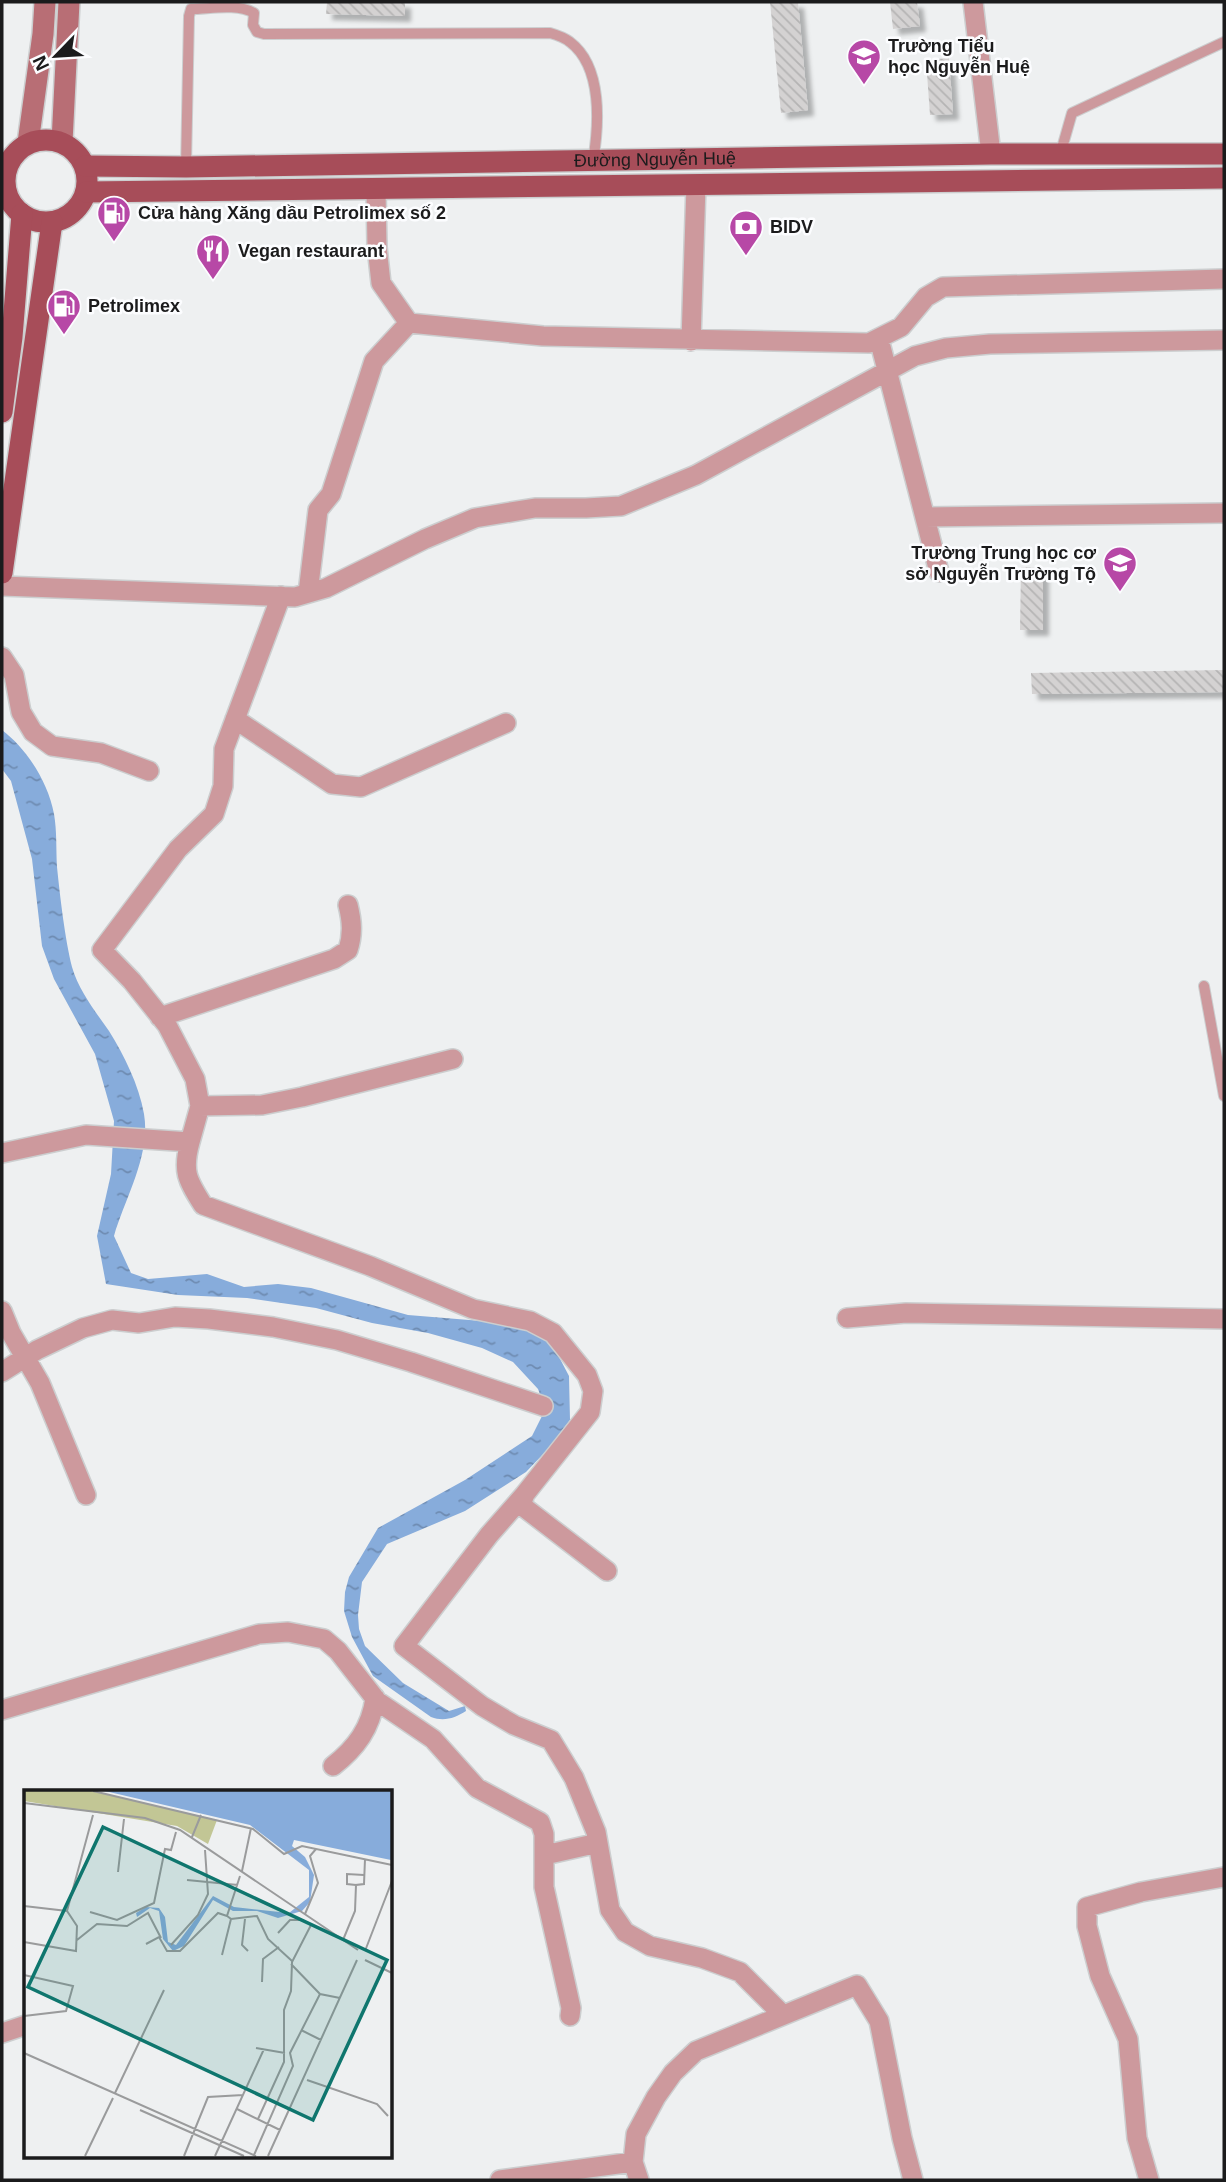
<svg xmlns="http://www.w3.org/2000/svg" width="1226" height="2182" font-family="Arial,sans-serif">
	<defs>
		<pattern id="water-ripples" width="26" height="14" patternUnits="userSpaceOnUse" patternTransform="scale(1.75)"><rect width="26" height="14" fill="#87acdb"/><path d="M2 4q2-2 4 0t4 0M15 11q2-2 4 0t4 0" fill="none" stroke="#6e8bb1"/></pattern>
		<pattern id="building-back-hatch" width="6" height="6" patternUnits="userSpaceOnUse" patternTransform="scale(1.75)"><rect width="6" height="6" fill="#d4d2d2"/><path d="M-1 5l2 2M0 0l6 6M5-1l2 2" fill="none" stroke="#b5b4b4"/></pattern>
		<filter id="shadow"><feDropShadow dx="6" dy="6" stdDeviation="2" flood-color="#0004"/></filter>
	</defs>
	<rect width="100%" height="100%" fill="#eef0f1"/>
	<!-- water -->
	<path fill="url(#water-ripples)" d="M2,730C27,749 48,782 54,814C57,831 56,850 57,867C60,896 65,939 72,967C79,991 95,1011 109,1031C124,1055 139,1085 144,1114C151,1155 125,1198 114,1236L131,1273L148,1279L207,1274L244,1287L278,1284L311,1288L408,1315L506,1323L543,1336L558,1355L569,1376L570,1420L549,1448L526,1472L465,1511L387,1544L362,1582L358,1615L359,1629L365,1646L403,1683L449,1711L465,1706L466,1711C455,1718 444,1722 431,1717L373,1676L352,1637L344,1611L345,1592L349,1577L378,1528L465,1480L532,1436L542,1416L544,1405L538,1389L513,1362L482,1348L428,1333L372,1323L316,1308L247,1298L178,1295L106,1284L97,1236L111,1174L114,1121L95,1054L54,979L42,946L32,859L11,781L2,769Z"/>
	<!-- building -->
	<path fill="url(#building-back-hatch)" filter="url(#shadow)" d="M327,2H405V16L326,14Z
		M770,2H798L808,110L781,113Z
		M890,2H917L920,26L893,29Z
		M949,58L953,114L930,115L926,60Z
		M1021,567H1043V630H1020Z
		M1224,670V692L1032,694L1031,673Z"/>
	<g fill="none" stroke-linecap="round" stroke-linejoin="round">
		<!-- lane casing -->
		<g stroke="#cccecf" stroke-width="12">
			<path id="lane" d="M1060,155L1072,113L1224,42
				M186,167L189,16L191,9C210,9 236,3 254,13L253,25L257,32L264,34L550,33C557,35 565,38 570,42C603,67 599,125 593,161
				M1204,986L1224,1096"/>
		</g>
		<!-- street casing -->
		<g stroke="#cccecf" stroke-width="22">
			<path id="street" d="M973,2L991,154
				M2,166H7
				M409,323L543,336L869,343L901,327L926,297L943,287L1224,279
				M879,339L939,572
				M691,341L696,185
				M925,517L1224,513
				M2,586L295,597L326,588L425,539L475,518L535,508H586L621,506L696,475L915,356L946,348L990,344L1224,340
				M308,593L318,510L331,494L374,361L409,323L381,283L377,247L376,190
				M2,657L14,675L21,712L33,732L52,746L101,753L149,771
				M235,719L332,784L361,787L506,723
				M160,1017L334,959L348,950C353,934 352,921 348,905
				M200,1106L195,1079L167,1025L132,981L102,950L178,849L214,814L223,786L224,749L281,596
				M190,1142C182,1171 187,1180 203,1205L370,1266L473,1309L530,1321L553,1333L587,1375L593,1391L590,1412L525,1494L521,1505L607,1571
				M2,1153L86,1135L190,1142L200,1106L262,1105L302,1097L453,1059
				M2,1311L11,1333L40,1383L86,1495
				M847,1318L906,1313L1224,1319
				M2,1372L37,1350L83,1328L112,1320L139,1323L175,1317L209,1319L273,1327L337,1340L411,1362L543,1406
				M525,1494L489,1535L404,1646L482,1706L514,1725L551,1740L574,1778L596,1832L610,1910L625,1932L650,1946L702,1958L740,1972L783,2015
				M2,1710L259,1634L288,1632L324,1639L338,1651L377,1701L433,1739L477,1788L540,1822L544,1834V1887L571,2008L570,2016
				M333,1766C356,1748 371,1728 375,1698
				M545,1855L598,1843
				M2,2033L26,2025
				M500,2180L633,2162
				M639,2180L633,2162L636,2134L656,2097L673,2073L696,2051L857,1985L879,2021L902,2138L913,2180
				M1149,2180L1137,2138L1128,2039L1100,1976L1087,1926V1907L1141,1892L1224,1877"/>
		</g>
		<!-- secondary casing -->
		<g stroke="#cccecf" stroke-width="24">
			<path id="secondary" d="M62,142L69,2
				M28,143L43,34L45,2"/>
		</g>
		<!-- primary casing -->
		<g stroke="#cccecf" stroke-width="24">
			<g id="primary">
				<circle cx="46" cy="181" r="41"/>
				<path id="s1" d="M85,166L186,167L991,154H1224"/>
				<path d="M86,192L1224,178"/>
				<path d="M2,412L12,337L22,214"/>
				<path d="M2,573L52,222"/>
			</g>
		</g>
		<!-- lane -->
		<use href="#lane" stroke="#cd999d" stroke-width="10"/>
		<!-- street -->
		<use href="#street" stroke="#cd999d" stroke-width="19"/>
		<!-- secondary -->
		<use href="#secondary" stroke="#b86e75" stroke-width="21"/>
		<!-- primary -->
		<use href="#primary" stroke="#a74d59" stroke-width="21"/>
	</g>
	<!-- icons -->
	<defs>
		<g id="school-pin" transform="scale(1.75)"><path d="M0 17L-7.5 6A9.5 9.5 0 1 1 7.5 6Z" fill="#b748a6" stroke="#fcfdff"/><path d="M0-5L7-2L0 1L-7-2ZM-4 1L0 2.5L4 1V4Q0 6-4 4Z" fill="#fff"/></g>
		<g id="fuel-pin" transform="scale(1.75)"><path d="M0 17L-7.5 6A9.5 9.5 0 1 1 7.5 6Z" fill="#b748a6" stroke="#fcfdff"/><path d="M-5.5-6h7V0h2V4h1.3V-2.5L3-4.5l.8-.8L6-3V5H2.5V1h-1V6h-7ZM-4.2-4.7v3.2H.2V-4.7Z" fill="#fff"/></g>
		<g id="bank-pin" transform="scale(1.75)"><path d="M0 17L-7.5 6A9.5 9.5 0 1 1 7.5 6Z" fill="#b748a6" stroke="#fcfdff"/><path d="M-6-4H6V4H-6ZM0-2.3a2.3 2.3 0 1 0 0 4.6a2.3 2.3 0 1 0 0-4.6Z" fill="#fff"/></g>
		<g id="restaurant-pin" transform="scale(1.75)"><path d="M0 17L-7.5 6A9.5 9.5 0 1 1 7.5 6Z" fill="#b748a6" stroke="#fcfdff"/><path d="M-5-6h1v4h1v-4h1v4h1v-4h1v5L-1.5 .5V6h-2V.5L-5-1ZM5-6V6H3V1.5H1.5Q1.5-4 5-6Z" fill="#fff"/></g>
	</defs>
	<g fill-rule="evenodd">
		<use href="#school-pin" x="864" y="56"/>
		<use href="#fuel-pin" x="114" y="213"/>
		<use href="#bank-pin" x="746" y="227"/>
		<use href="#restaurant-pin" x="213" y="251"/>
		<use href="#fuel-pin" x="64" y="306"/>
		<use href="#school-pin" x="1120" y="563"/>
	</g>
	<g text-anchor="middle" stroke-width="5" stroke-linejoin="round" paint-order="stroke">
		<!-- poi labels -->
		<g font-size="18" font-weight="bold" fill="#1b1b1c" stroke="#fcfdff" text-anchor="start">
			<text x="888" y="52">Trường Tiểu<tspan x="888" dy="21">học Nguyễn Huệ</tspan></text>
			<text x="138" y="219">Cửa hàng Xăng dầu Petrolimex số 2</text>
			<text x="770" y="233">BIDV</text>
			<text x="238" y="257">Vegan restaurant</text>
			<text x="88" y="312">Petrolimex</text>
			<text x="1096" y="559" text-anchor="end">Trường Trung học cơ<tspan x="1096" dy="21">sở Nguyễn Trường Tộ</tspan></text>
		</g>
		<!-- street labels -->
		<g font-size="18" fill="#1b1b1c" stroke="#fcfdff">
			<text dy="6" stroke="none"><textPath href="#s1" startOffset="570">Đường Nguyễn Huệ</textPath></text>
		</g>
	</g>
	<!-- overview -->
	<g transform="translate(24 1790)">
		<rect width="368" height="368" fill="#eef0f1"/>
		<path d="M0,1H67L193,30L184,54L153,36L0,11Z" fill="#c2c695"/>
		<path d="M81,1H367V70L270,50L268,56L281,67L290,85L286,112L278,121L254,128L233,121H209L189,110L160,156L149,161L139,149L135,121L126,118L113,127L112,123L122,117L135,118L141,127L144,152L152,155L189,106L210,117L265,123L285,107V80L226,35Z" fill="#87acdb"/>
		<path fill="none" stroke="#9a9b9c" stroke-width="2" d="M69,1L229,39L260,64L278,56L368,75M0,13L121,28L156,40L334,160M168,47L177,25M218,81L227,38M94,82L100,29M163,90L214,95M332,95L323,94V84L340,85M0,116L43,121L53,136L52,161L0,152M43,121L69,25M66,122L93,130L130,113L141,59L147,60L152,42M281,124L294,93L286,66L292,59M207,129L233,126L244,149L268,171M221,129L218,155L224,161M254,143L266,130H280M53,150L73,134L103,136L124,123L137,148M319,150L331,121L332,95L340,94L341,69M122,154L135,147L143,161H156L194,123L203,126M147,155L174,125L184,104L181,60M341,161L368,91M198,165L207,129L203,126L216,86M341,170L368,183M267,174L296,204L316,208M0,185L49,196L42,221L0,226M238,192L239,169L255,157M277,240L297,250M232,258L261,263M0,263L232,366M283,290L353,314L364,326M91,303L140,200M213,319L256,340M116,320L220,366M234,329L260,272V220L267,201L268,172L287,135M230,365L269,276L266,263L296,204M61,366L89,308M160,366L184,307L219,305M191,366L240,259M244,366L333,170"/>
		<path fill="#0f766e" fill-opacity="0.15" stroke="#0f766e" stroke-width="3.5" d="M79,37L363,170L289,330L4,197Z"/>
		<rect width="368" height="368" fill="none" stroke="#1b1b1c" stroke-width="3.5"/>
	</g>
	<!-- border -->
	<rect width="1226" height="2182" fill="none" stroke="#1b1b1c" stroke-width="7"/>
	<!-- north arrow -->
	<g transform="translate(56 56) rotate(245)" stroke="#fcfdff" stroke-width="5" paint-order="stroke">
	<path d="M0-5L12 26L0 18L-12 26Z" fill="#1b1b1c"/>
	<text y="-10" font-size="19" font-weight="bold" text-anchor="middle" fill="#1b1b1c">N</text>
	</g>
</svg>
